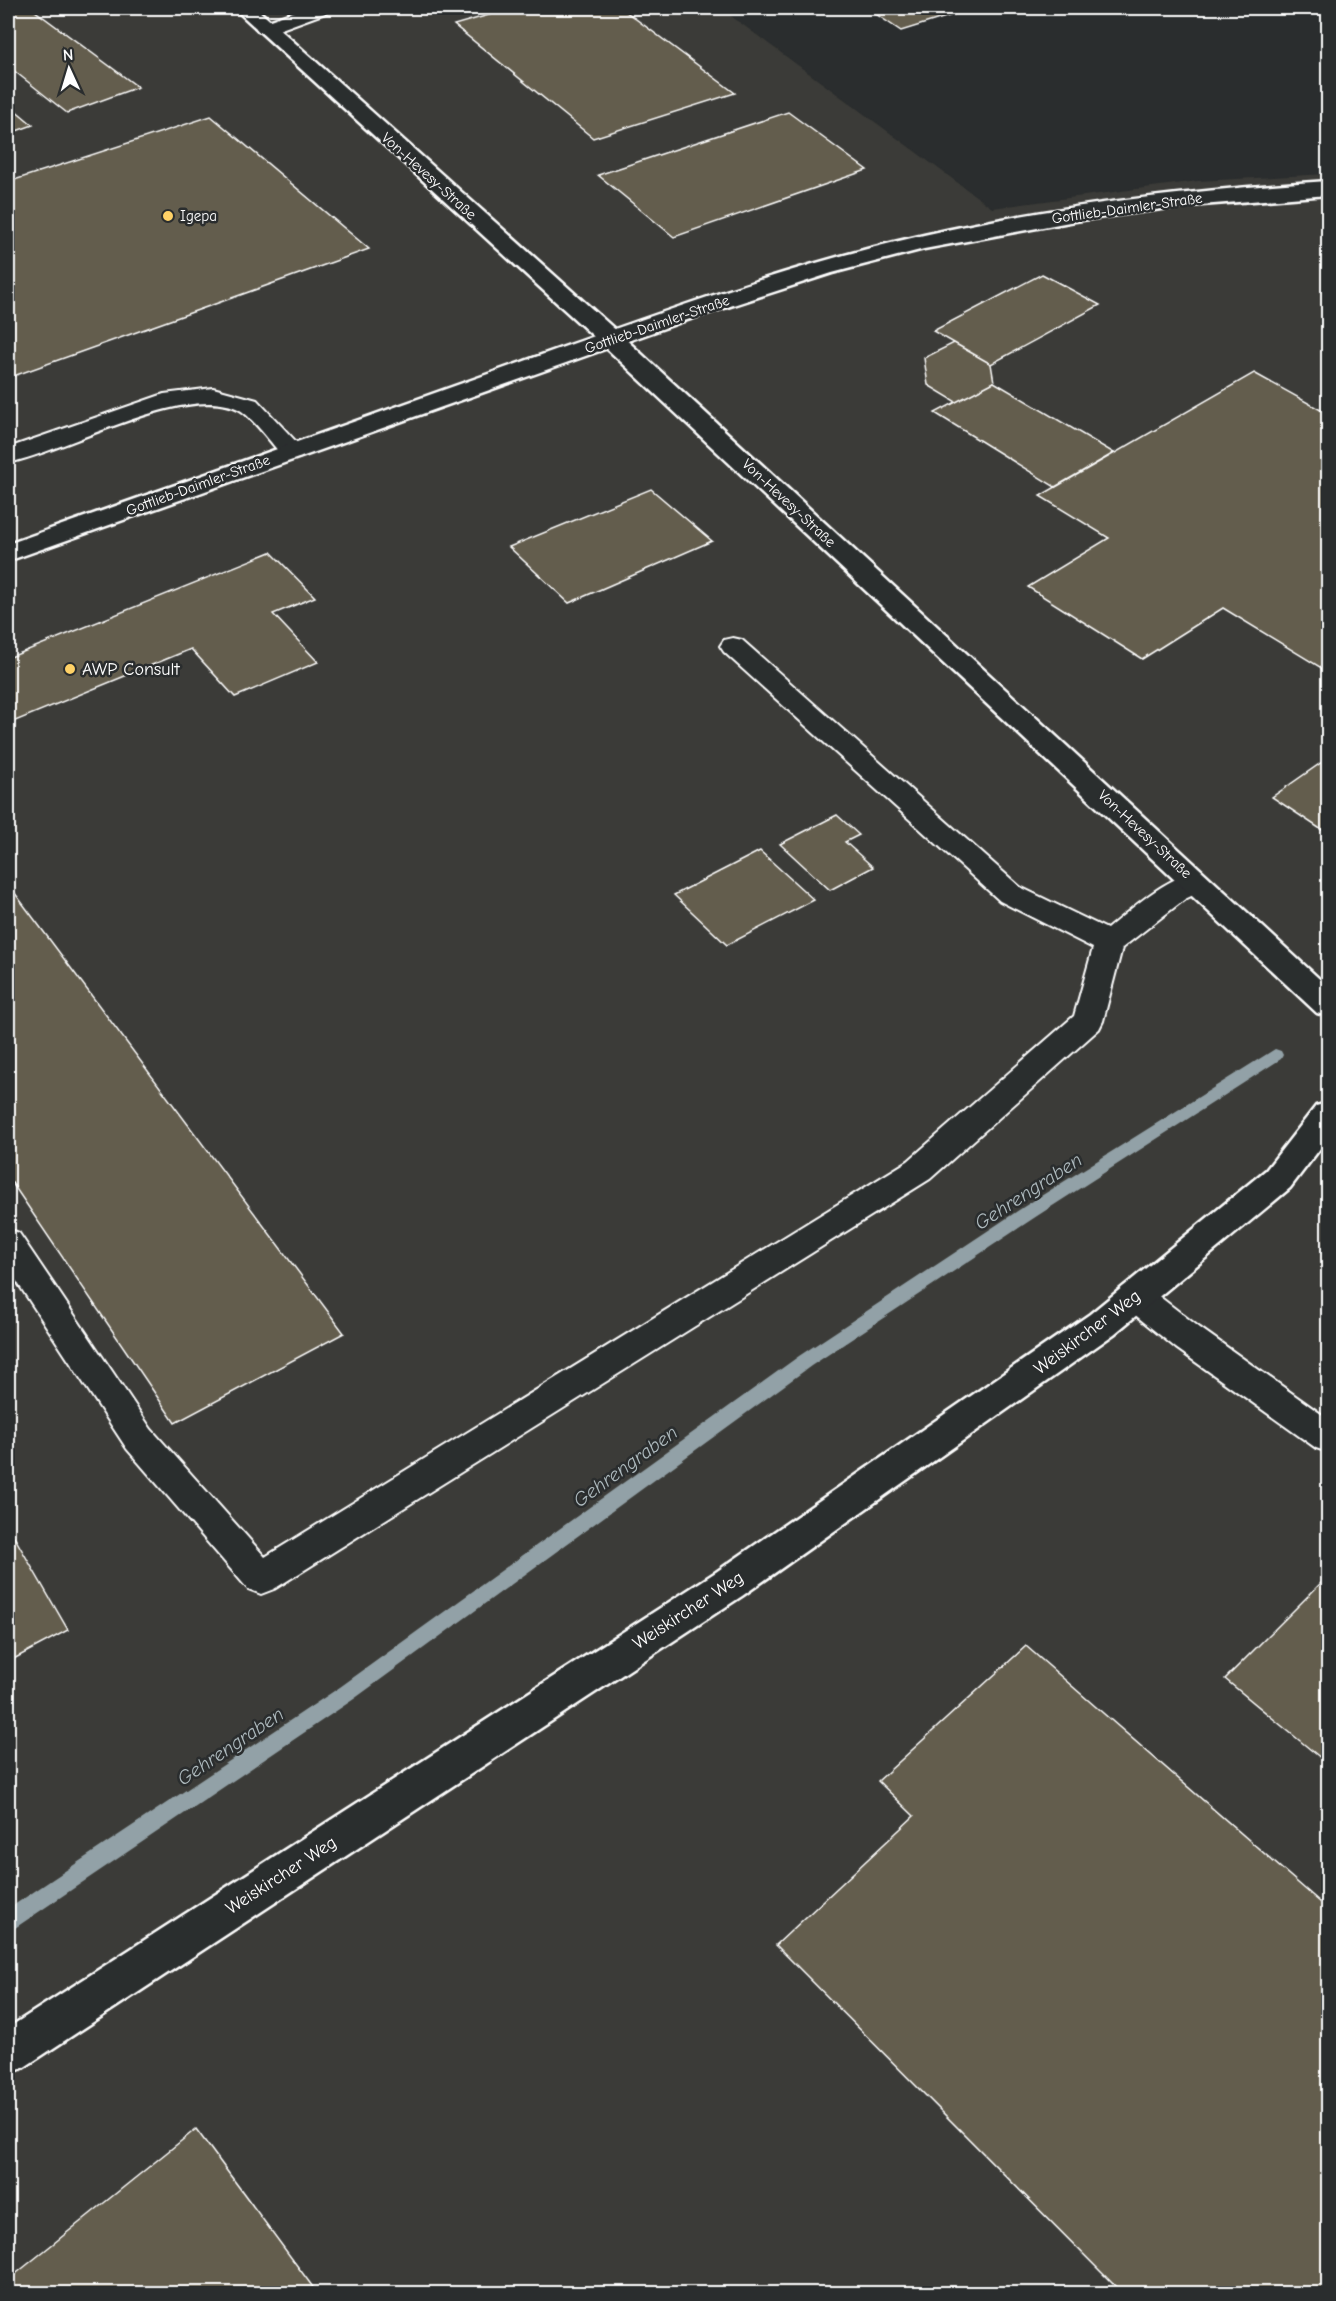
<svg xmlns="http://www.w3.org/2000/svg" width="1336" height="2301" font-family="'Comic Neue',sans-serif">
	<rect width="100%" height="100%" fill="#2a2d2e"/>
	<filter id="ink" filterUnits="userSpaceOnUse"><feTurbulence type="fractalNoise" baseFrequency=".0167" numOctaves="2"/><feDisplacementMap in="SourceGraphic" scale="12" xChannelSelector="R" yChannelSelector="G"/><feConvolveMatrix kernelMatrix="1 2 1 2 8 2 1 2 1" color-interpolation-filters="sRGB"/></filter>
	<g filter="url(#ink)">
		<!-- built -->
		<path fill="#3b3b37" d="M8,8H720L992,208L1198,181L1328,174V2293L8,2294Z"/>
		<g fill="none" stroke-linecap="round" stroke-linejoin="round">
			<!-- stream -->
			<path fill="#92a1a7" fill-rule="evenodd" d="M1275,1049L1281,1051L1283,1055L1281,1059L1037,1216L811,1366L354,1699L15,1928L8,1931V1909L340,1687L799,1356L1025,1206Z"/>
		</g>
		<!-- building -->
		<path fill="#645d4d" stroke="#fff" stroke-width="1.5" d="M8,8H31L138,87L67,113L8,66Z
			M513,8H621L735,93L593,138L454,25Z
			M867,8H975L901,31Z
			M8,104L33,125L8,134Z
			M788,112L867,170L674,237L598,175Z
			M211,116L369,249L8,378V182Z
			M1042,274L1100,305L991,364L933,331Z
			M954,343L991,364L994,382L956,402L928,385L924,358Z
			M1254,373L1328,414V672L1223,608L1142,659L1028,587L1109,538L1040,496Z
			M994,382L1114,453L1055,487L935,413Z
			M651,489L712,541L569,603L509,547Z
			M271,552L315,597L273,614L318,662L235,697L191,649L8,724V658Z
			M1328,758V834L1272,797Z
			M837,815L859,835L845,842L873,867L830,890L780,844Z
			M760,851L814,900L727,945L674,895Z
			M8,884L344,1333L175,1423L8,1177Z
			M8,1526L68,1630L8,1662Z
			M1328,1576V1764L1225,1679Z
			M1026,1646L1328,1909V2294H1123L776,1945L914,1816L878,1781Z
			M196,2129L318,2294H8V2280Z"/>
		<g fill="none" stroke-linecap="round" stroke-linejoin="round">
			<!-- service casing -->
			<g stroke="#fff" stroke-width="4">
				<path id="service" d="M304,8H331L328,12L273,32H259L256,28L259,24Z
					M213,388L257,400L301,447L304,452L301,457L292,459L283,457C274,446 251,416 240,410C188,381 65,452 8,463V448L164,394Z
					M733,638L742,640L1020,887L1107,929C1130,911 1176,866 1206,875L1210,882L1206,889L1185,899L1122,948L1103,1021L1099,1029L930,1179L274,1589L261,1594L248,1589L127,1449L8,1268V1229L19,1233L151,1429L265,1557L908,1161L1074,1016L1093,948L1000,901L724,652L720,646L724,640Z
					M1135,1283L1147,1287L1200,1328L1328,1419V1452L1316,1448L1176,1348L1123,1305L1118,1296L1123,1287Z"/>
			</g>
			<!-- minor casing -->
			<g stroke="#fff" stroke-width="5">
				<path id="minor" d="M234,8H256L620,334L1328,987V1016L1317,1013L602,344Z
					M1328,1103V1138L1290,1188L1114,1334L742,1596L23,2068L8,2074V2028L716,1572L1090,1314L1266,1170L1316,1106Z"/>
			</g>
			<!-- tertiary casing -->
			<g stroke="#fff" stroke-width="5">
				<path id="tertiary" d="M1328,181V195L1176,207L1075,221L924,249L832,273L684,321L8,561V544C179,484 351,423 522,362C655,315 787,266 924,235C1057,205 1192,190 1328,181Z"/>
			</g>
			<!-- service -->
			<use href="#service" fill="#2a2d2e" fill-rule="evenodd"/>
			<!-- minor -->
			<use href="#minor" fill="#2a2d2e" fill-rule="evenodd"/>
			<!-- tertiary -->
			<use href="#tertiary" fill="#2a2d2e" fill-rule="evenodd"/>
		</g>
	</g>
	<!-- markers -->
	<g fill="#ffd166" stroke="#2a2d2e" stroke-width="2">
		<circle cx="168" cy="216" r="6"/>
		<circle cx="70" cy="669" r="6"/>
	</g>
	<g text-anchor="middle" stroke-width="5" stroke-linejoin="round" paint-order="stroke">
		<!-- far-street labels -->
		<g font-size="15" fill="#fff" stroke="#2a2d2e">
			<text transform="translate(429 176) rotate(42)" y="5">Von-Hevesy-Straße</text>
			<text transform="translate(1127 208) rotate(-8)" y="5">Gottlieb-Daimler-Straße</text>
			<text transform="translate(657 324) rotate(-19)" y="5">Gottlieb-Daimler-Straße</text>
			<text transform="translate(198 485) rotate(-20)" y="5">Gottlieb-Daimler-Straße</text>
			<text transform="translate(789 503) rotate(43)" y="5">Von-Hevesy-Straße</text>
			<text transform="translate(1145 834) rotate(43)" y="5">Von-Hevesy-Straße</text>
		</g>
		<!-- far-poi labels -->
		<g font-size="15" fill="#fff" stroke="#2a2d2e" text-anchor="start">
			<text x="180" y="221">Igepa</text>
		</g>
		<!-- poi labels -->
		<g font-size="18" fill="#fff" stroke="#2a2d2e" text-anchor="start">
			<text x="82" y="675">AWP Consult</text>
		</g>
		<!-- street labels -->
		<g font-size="18" fill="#fff" stroke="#2a2d2e">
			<text transform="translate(1087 1332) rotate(-37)" y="6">Weiskircher Weg</text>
			<text transform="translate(688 1610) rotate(-33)" y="6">Weiskircher Weg</text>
			<text transform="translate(281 1875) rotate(-33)" y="6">Weiskircher Weg</text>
		</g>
		<!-- water labels -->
		<g font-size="20" font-style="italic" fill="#adb9bd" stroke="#2a2d2e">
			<text transform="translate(1028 1191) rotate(-33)" y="7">Gehrengraben</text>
			<text transform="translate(625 1466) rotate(-36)" y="7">Gehrengraben</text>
			<text transform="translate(230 1746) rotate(-34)" y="7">Gehrengraben</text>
		</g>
	</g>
	<!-- margin -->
	<rect width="1336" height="2301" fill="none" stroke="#2a2d2e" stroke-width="30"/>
	<rect x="15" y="15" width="1306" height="2271" fill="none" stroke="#fff" stroke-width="2" filter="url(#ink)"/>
	<!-- north arrow -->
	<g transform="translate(69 69) rotate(356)" stroke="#2a2d2e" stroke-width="4.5" paint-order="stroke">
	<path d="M0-4.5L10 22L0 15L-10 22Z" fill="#ffffff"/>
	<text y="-9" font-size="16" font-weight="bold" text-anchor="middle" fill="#ffffff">N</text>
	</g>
</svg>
